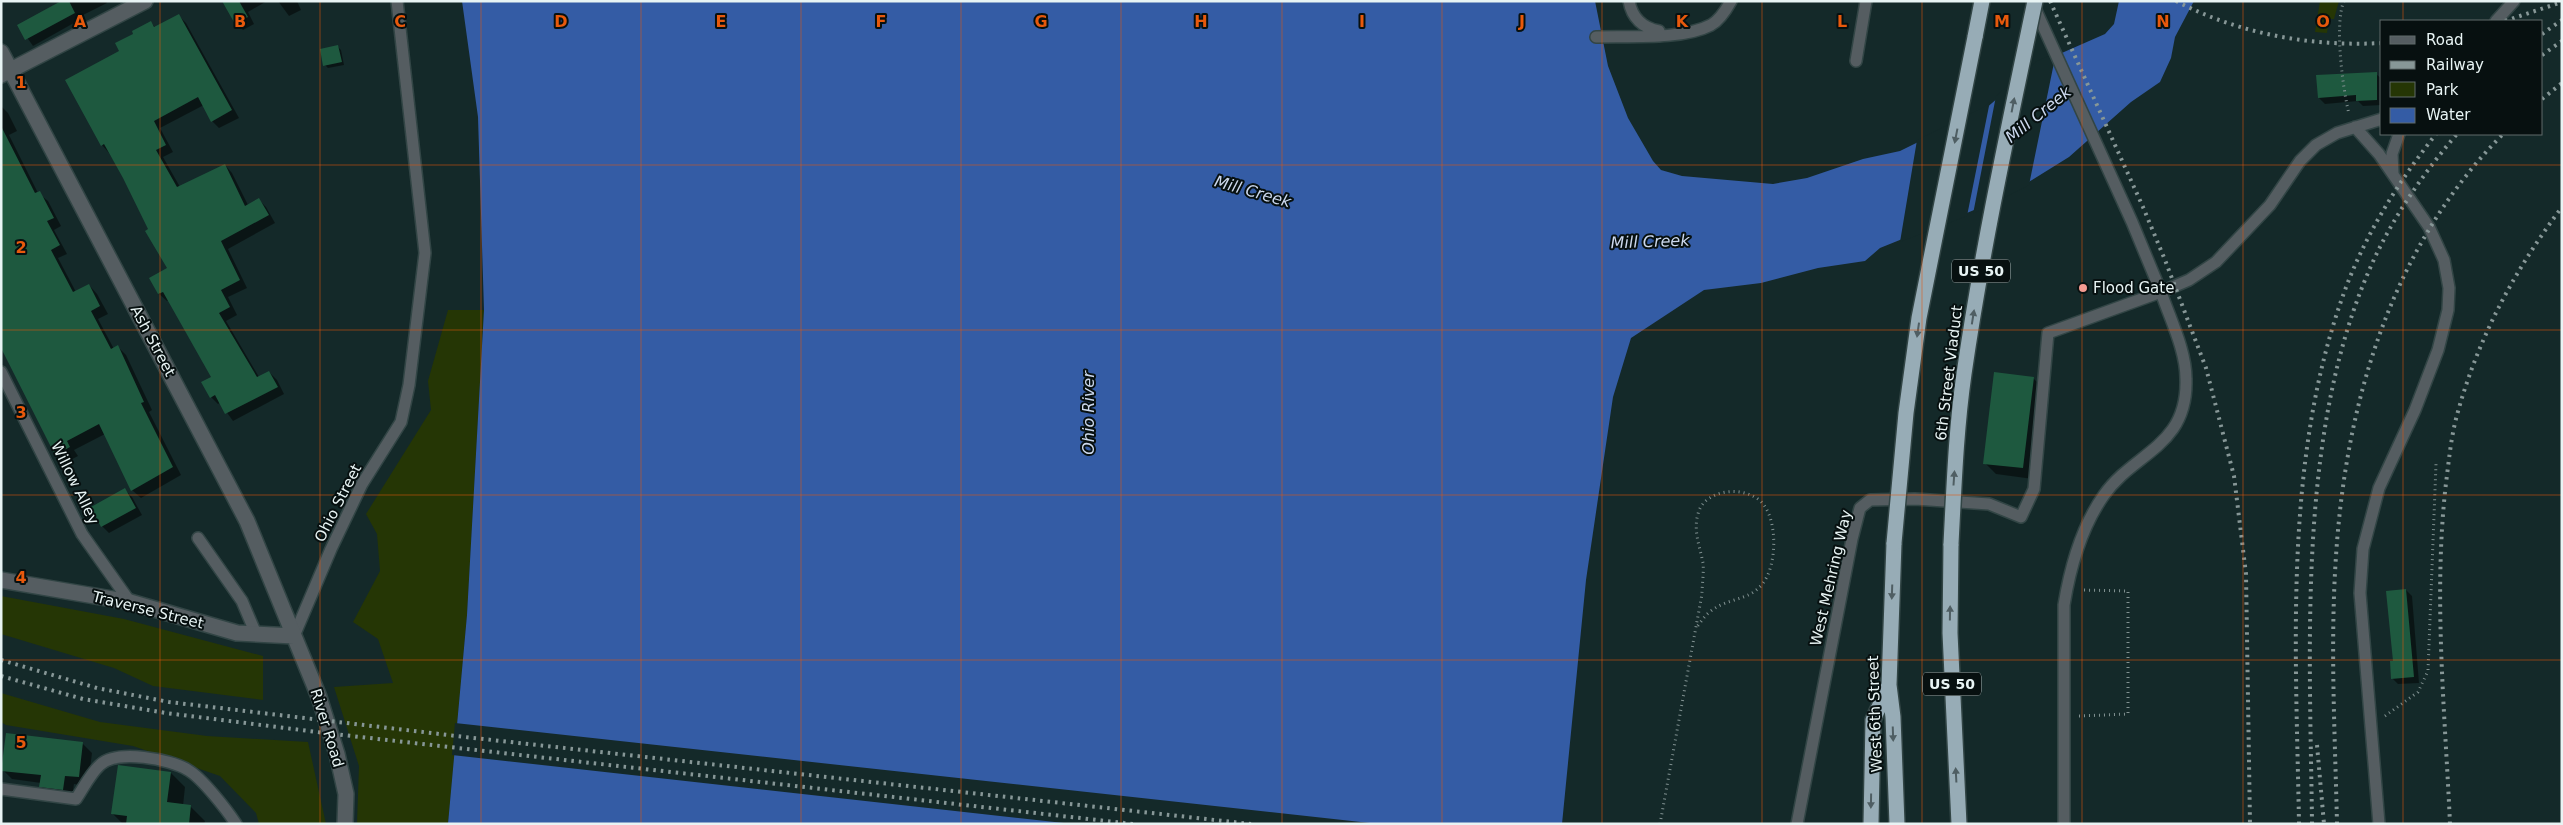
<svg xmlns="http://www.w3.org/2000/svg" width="2563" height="825" font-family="'DejaVu Sans',sans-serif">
	<rect width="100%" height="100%" fill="#142929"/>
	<!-- green -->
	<path fill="#253605" d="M2320,1H2339L2334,19H2329L2327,33L2315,32Z
		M448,310H484L467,615L448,824H357L359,766L334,687L393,683L378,639L353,622L380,571L377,534L366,514L431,410L428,381Z
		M1,596L124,619L263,656V700L153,686L114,668L1,634Z
		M1,693L100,722L207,736L308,742L326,824H259L256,813L220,776L133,746L6,725L1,722Z"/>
	<!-- water -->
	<path fill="#345ca5" d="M462,1H1595L1608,66L1628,118L1653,161L1661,170L1682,176L1773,184L1807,178L1863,159L1900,151L1985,109L2039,63L2105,34L2114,24L2119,1H2194L2175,37L2171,58L2160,82L2131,102L2069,157L2032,180L1989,204L1880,248L1865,261L1818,268L1761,283L1704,290L1631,338L1613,397L1586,580L1562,824H448L467,615L484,310L478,117Z"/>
	<!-- pier -->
	<path fill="#142929" d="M2056,53L2029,185L1973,214L1996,96L2037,61Z
		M1990,101L1967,216L1900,242L1917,140L1984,107Z
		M455,723L1379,824H1073L452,755Z"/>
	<!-- shadow -->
	<path fill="#0007" d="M61,1H106L107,3L79,17L81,19L33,46L19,26Z
		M223,1H267L248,12L254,24L243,30L236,23Z
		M278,1H297L301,10L289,16Z
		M179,16L186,23L239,118L219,128L212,121L204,105L160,128L173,152L163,157L180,187L225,165L232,173L248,205L259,200L266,207L275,223L228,249L247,288L228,297L237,315L226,321L259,377L269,372L277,380L284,394L233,421L220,403L218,404L211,397L213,377L169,300L167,301L159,294L151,278L168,269L124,177L109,153L102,145L121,51L135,34L150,22L156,28Z
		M338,47L341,50L344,65L328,68L325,65Z
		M2376,74L2382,79V105L2363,106L2358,101L2325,104L2319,98Z
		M1,106L8,113L17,131L9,135L38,193L48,201L61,226L54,230L67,254L58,258L76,292L89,285L97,294L108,314L98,319L114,349L118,347L126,355L152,410L149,412L181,475L141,498L132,490L105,434L74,450L78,456L65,463L56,454L1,247Z
		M2033,378L2044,389L2033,479L1996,474L1985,463Z
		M125,490L132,497L142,515L109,533L102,526Z
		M2406,590L2412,596L2419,683L2398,684L2392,678Z
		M83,744L92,753L88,786L74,784L72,798L50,795L41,786V783L12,779L3,770Z
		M171,773L185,787L183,806H190L205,821L204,824H123L113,814Z"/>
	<!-- building -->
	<path fill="#1e593f" d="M61,1H69L75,13L25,40L17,25Z
		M222,1H239L248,17L235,24Z
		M179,14L232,110L211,122L198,97L154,121L166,145L156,150L177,187L225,164L245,206L259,198L269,215L221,241L240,280L221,290L230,307L219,313L257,377L269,371L278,387L225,414L215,395L210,398L201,382L211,377L163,292L158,294L149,278L167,268L145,231L148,229L123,178L104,144L101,146L65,80L119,51L115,43L133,34L132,31L151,21L154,27Z
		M338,45L342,62L323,66L320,49Z
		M2377,72V100L2356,101V95L2318,98L2316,75Z
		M1,126L35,193L40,191L54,218L47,221L60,245L51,250L73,292L89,284L100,306L91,311L111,349L118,345L144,402L141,403L173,467L131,491L99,424L67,441L70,447L55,455L1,348Z
		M1994,372L2034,377L2023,468L1983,464Z
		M125,488L136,508L101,527L91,507Z
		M2406,589L2414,677L2391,679L2390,661H2393L2386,591Z
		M6,733L83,742L79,777L65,776L63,790L39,787L41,775L1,771Z
		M118,765L171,772L167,802L191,805L189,824H126L127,816L111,814Z"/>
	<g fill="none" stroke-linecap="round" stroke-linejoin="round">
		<!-- lane casing -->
		<g stroke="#324545" stroke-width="14">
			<path id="lane" d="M1629,1C1632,18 1643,28 1659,31
				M2496,21L2514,1
				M1596,37C1629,36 1682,40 1711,25C1720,20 1726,10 1731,1
				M1856,61L1866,1
				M2355,127L2379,154L2429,227L2444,260L2449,288L2448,310L2438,350L2415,410L2379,488L2363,549L2360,593L2379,824
				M2393,173L2392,154L2399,134
				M1,372L82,534L130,602
				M198,538L242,601L256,634
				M294,636L331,549L362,484L401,422L409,385L425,253L397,1
				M1,789L76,799C83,789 90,774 100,765C117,749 170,759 188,770C202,778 227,810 236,824
				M1797,824L1852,539L1860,508L1870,500L1915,499L1989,504L2021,517L2034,489L2048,333L2161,292L2132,222L2033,4
				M2064,824V605C2070,568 2082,526 2104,495C2134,452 2188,447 2186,379C2186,350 2170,319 2161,292L2189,280L2216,262L2270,205L2300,161L2316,145L2337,133L2382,119"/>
		</g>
		<!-- street casing -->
		<g stroke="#324545" stroke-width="18">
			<path id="street" d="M1,52L247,521L319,697L337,754L346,794L345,824
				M1,75L145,1
				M1,580L130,602L237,633L294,636"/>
		</g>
		<!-- highway casing -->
		<g stroke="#324545" stroke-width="18">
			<path id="highway" d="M1975,37L1982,1
				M1894,543L1889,685L1893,717L1897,824
				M1951,544L1950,633L1959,824
				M1871,824L1873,720L1889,685"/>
		</g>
		<!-- path -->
		<path stroke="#819191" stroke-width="3" stroke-dasharray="1 4" stroke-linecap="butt" d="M2344,1C2334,24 2343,90 2349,114
			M2079,716L2128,714V591L2082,590
			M2385,716L2418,692L2428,671L2436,464
			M1660,824L1702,594C1702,584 1704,573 1703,563C1700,547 1693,531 1698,514C1704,488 1748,484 1764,505C1776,522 1776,553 1769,572C1757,603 1731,595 1711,611C1705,615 1701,622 1696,628"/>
		<!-- lane -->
		<use href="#lane" stroke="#555d61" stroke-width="11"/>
		<!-- street -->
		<use href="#street" stroke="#555d61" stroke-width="15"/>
		<!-- highway -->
		<use href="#highway" stroke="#97acb6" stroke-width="15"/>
		<!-- rail -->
		<path stroke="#879797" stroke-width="4" stroke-dasharray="2.5 5" stroke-linecap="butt" d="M2050,1L2143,207L2165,260L2206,368L2234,476L2246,574L2250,824
			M2176,1C2239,34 2312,47 2382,43
			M2505,21L2562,2
			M2542,34L2562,20
			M2542,55L2562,41
			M2542,99L2562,83
			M1,660L97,688L169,702L465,737L1251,824
			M1,676L83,699L166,713L325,733L1133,824
			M2317,745L2324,824
			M2299,824C2296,647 2283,459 2345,290C2366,233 2399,181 2436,134
			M2312,824C2310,641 2296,422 2377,253C2398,210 2426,170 2457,134
			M2337,824C2335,735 2330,644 2336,556C2346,401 2392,246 2503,134
			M2450,824C2445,711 2433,595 2446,483C2449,460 2451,437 2457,415C2478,338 2514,271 2562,207"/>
		<!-- highway-bridge casing -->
		<g stroke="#324545" stroke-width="18" stroke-linecap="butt">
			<path id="highway-bridge" d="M1894,543L1906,413L1919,318L1975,37
				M1951,544C1954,487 1956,430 1964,374C1982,249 2009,125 2035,1"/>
		</g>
		<!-- highway-bridge -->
		<use href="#highway-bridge" stroke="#97acb6" stroke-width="15"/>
	</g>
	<!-- one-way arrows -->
	<defs><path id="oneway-solid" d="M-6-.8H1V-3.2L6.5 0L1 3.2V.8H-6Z" transform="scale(1.25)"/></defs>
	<g fill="#4f5e63">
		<use href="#oneway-solid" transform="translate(2013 105) rotate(-79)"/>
		<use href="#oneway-solid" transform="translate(1956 136) rotate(101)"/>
		<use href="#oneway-solid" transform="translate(1973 317) rotate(-81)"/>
		<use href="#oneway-solid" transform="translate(1918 330) rotate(98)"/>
		<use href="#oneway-solid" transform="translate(1954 478) rotate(-86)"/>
		<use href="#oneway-solid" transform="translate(1892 592) rotate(92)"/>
		<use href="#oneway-solid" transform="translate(1950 613) rotate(-89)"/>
		<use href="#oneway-solid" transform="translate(1893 734) rotate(88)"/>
		<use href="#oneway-solid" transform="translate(1956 775) rotate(-93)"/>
		<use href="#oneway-solid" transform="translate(1871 801) rotate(91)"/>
	</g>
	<!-- grid -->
	<path fill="none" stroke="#e8590c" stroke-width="1" stroke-opacity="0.55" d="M160,1V824M320,1V824M481,1V824M641,1V824M801,1V824M961,1V824M1121,1V824M1282,1V824M1442,1V824M1602,1V824M1762,1V824M1922,1V824M2082,1V824M2243,1V824M2403,1V21M2403,134V824M1,165H2562M1,330H2562M1,495H2562M1,660H2562"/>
	<!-- markers -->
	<circle fill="#f59c92" stroke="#071010" stroke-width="2" cx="2083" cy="288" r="5"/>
	<g text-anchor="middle" stroke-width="4" stroke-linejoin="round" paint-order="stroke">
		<!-- shield labels -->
		<g fill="#071010" stroke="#a4b0b0" stroke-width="1">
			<rect x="1952" y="259.5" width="58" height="23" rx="4"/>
			<rect x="1923" y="672.5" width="58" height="23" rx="4"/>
		</g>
		<g font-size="14" font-weight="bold" fill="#e8f4f4">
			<text x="1981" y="276">US 50</text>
			<text x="1952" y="689">US 50</text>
		</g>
		<!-- poi labels -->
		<g font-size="15" fill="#e8f4f4" stroke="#071010" text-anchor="start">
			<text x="2093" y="293">Flood Gate</text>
		</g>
		<!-- street labels -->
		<g font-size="15" fill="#e8f4f4" stroke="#071010">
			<text transform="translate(153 341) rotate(62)" y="5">Ash Street</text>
			<text transform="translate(1949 373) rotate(-83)" y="5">6th Street Viaduct</text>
			<text transform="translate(75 483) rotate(64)" y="5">Willow Alley</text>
			<text transform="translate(338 503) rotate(-63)" y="5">Ohio Street</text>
			<text transform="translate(1831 578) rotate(-77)" y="5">West Mehring Way</text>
			<text transform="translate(148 610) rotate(14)" y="5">Traverse Street</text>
			<text transform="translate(1875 714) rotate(-92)" y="5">West 6th Street</text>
			<text transform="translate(327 728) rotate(73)" y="5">River Road</text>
		</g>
		<!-- water labels -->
		<g font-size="16" font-style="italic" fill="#cdd9ee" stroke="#071010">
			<text transform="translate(2038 114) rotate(-39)" y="6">Mill Creek</text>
			<text transform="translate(1253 191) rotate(16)" y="6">Mill Creek</text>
			<text transform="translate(1650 241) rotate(-2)" y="6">Mill Creek</text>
			<text transform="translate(1088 413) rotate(-90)" y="6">Ohio River</text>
		</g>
	</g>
	<g font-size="16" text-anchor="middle" font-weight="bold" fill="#e8590c" stroke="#071010" stroke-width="4" stroke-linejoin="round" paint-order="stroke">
		<text x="80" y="27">A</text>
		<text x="240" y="27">B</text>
		<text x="400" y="27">C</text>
		<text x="561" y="27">D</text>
		<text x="721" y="27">E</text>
		<text x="881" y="27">F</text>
		<text x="1041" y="27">G</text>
		<text x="1201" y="27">H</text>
		<text x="1362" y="27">I</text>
		<text x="1522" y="27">J</text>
		<text x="1682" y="27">K</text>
		<text x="1842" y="27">L</text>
		<text x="2002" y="27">M</text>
		<text x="2163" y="27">N</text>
		<text x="2323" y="27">O</text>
		<text x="21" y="88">1</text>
		<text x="21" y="253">2</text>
		<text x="21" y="418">3</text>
		<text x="21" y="583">4</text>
		<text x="21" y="748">5</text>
	</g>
	<!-- border -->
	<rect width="2563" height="825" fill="none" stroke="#e8f4f4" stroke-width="5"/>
	<!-- legend -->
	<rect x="2380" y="20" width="162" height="115" fill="#071010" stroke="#616b6b"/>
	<rect x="2390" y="36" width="25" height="8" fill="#555d61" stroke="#616b6b"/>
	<text x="2426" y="45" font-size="15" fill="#e8f4f4">Road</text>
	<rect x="2390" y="61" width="25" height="8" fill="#879797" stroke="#616b6b"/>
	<text x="2426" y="70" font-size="15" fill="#e8f4f4">Railway</text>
	<rect x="2390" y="82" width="25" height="15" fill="#253605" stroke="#616b6b"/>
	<text x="2426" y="95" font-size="15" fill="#e8f4f4">Park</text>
	<rect x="2390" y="108" width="25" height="15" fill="#345ca5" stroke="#616b6b"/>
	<text x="2426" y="120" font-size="15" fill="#e8f4f4">Water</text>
</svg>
